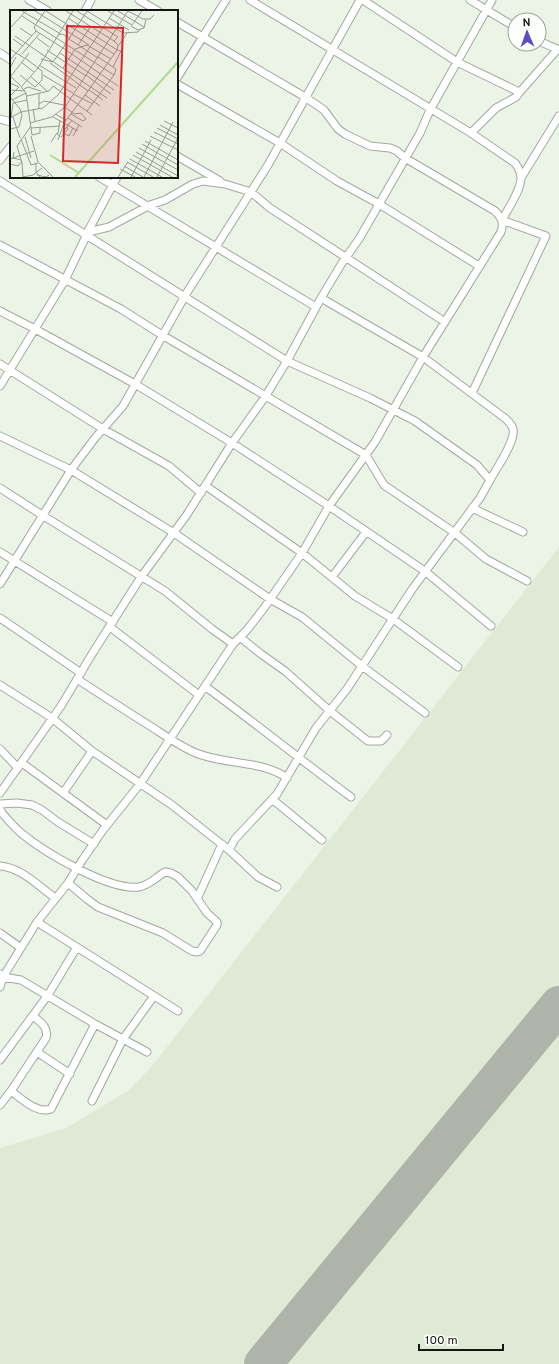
<svg xmlns="http://www.w3.org/2000/svg" width="559" height="1364" font-family="Overpass,sans-serif">
	<rect width="100%" height="100%" fill="#ecf3e7"/>
	<!-- built -->
	<path fill="#dfead6" d="M559,547V1364H0V1148L66,1128L129,1090L152,1066Z"/>
	<g fill="none" stroke-linecap="round" stroke-linejoin="round">
		<!-- runway -->
		<path stroke="#aeb4aa" stroke-width="38" d="M263,1364L559,1005"/>
		<!-- minor casing -->
		<g stroke="#a2a99d" stroke-width="9">
			<path id="minor" d="M29,0L48,11
				M139,0L158,11
				M250,0L471,133L496,108L516,97L518,94L517,91L457,62L363,0
				M470,0L515,27
				M85,11L91,0
				M177,22L305,97L324,110L338,129L345,134L370,146L390,148L397,151L405,158L495,211C502,218 504,223 501,232L423,357L375,442L329,506L302,553L264,608L247,630L233,644
				M539,41L559,50
				M0,53L11,60
				M177,78L226,0
				M177,84L280,143L337,181L379,204L479,266
				M518,94L557,50
				M0,119L11,122
				M471,133L515,163C518,167 521,173 521,178C521,190 508,209 502,220L546,236L472,393
				M177,156L220,181
				M0,160L11,146
				M99,177L316,307
				M521,178L559,116
				M0,181L287,361L370,398L415,421L477,465L490,480L480,498L413,588L347,689L316,728L277,794L235,839L229,850
				M87,233L117,177
				M0,245L121,309L162,335L366,455L384,485L455,533L486,559L527,581
				M321,298L423,357L506,419C509,422 512,425 513,429C516,441 496,469 490,480
				M0,311L35,329L135,384L232,443L329,506L426,572L491,626
				M0,364L103,429L169,466L201,493
				M0,386L65,280L88,232L109,227L150,205L165,200L193,184L203,181L225,184L251,192L270,208L445,322
				M0,436L71,470L174,533L270,599L302,617L362,666L425,713
				M206,486L302,553L355,596L393,619L458,667
				M0,488L42,515L165,591L212,629L233,644L140,784L103,830L83,859L68,883L37,922L3,977L0,987
				M472,508L523,532
				M0,552L113,622
				M332,577L366,532
				M0,584L71,470L95,438L123,406L186,294L268,165L360,0
				M0,618L81,673
				M110,627L199,695
				M240,637L261,654L285,671L330,711L368,741H381L387,735
				M77,679C100,694 123,709 147,724C163,734 179,746 196,753C225,765 261,760 287,778
				M0,685L52,718L92,751L172,805L229,850L258,877L277,887
				M206,687C255,723 302,761 351,797
				M0,749L18,768
				M22,763L107,825
				M0,793L61,706L92,654L141,577L186,516L232,443L265,397L287,361L321,298L342,263L359,239L420,133L430,110L492,0
				M63,793L92,751
				M272,799L322,840
				M0,804L17,803L32,805L42,810L58,822L94,844
				M0,809L2,813C8,820 14,827 21,833C44,852 109,891 139,887C150,885 156,877 165,872L171,873L178,877L192,891L207,913L217,922V925L200,951L197,952L192,951L163,933L98,907L87,899L68,883
				M0,866C22,868 37,885 55,898
				M197,899L222,844
				M37,922L178,1011
				M0,933L21,948
				M0,974L3,977L21,980L95,1024L147,1052
				M37,1052L70,1074
				M0,1060L48,995L77,947
				M11,1091C22,1099 37,1114 51,1109L95,1024
				M92,1101L123,1039L154,996
				M0,1105L11,1091L46,1038C49,1027 40,1022 33,1016"/>
		</g>
		<!-- minor -->
		<use href="#minor" stroke="#fff" stroke-width="7"/>
	</g>
	<!-- overview -->
	<g transform="translate(10 10)">
		<rect width="168" height="168" fill="#ecf3e7"/>
		<path fill="none" stroke="#b2da92" stroke-width="2" d="M40,145L69,163M65,167L168,52"/>
		<path fill="none" stroke="#969b92" stroke-width="1" d="M12,1L49,23M25,1L79,35M36,1L104,44M56,1L104,31L108,27L67,1M77,1L113,23L128,22L130,19M98,1L122,15L132,1M108,1L134,17M118,1L133,9H140L144,5M12,6L104,65L77,101M58,8L107,40L78,81M99,8L119,20M121,16L128,20L134,18L136,9M0,18L16,1M10,18L22,26M26,21L24,17L35,1M48,25L52,24L60,28M5,26L97,88M27,28L39,37M3,29L13,36M59,29L88,48M68,35L81,16M109,35L117,23M0,39L14,48M37,40L76,66M50,43L104,80M12,44L30,23M88,47L106,59L104,65M31,49L43,52L53,38L108,76M0,50L26,21L53,38L77,1M11,52L24,62M40,53L78,81L54,113L48,130M29,55L66,78M103,57L111,41L107,40L108,35L104,31M0,58L6,47M53,58L65,39L77,35L101,49M10,65L25,77L32,70V61L15,48M33,65L63,83M76,65L101,84M0,66L9,74L16,83L22,125M1,66L19,43M20,66L37,81M0,73L9,77L0,86M12,76L28,58L63,1M14,79L18,77L31,81M0,80L15,81M79,80L93,90M29,83V99M63,84L83,94M75,85L90,96M17,86L39,81L43,76L82,105M0,87L10,99L12,105L9,117L0,119M2,90L16,83M29,94L34,91L54,95M55,97L64,104L71,103L76,109L73,111L61,104M23,99L25,111M45,104L56,110M3,107L10,128M43,107L68,121M0,108L11,102L33,98L48,85L104,1M1,108L3,93L17,90M58,108L72,117M154,111L168,118M20,113L42,107L55,97L118,1M150,115L168,125M21,118L50,116M147,118L168,129M53,122L62,110M144,122L168,134M48,123L50,110M0,124V150M55,124L59,126L63,118M22,125L30,123V117M21,126L28,152L43,167M63,126L69,115M140,126L168,140M15,127L21,148M51,127L58,119L57,117M11,129L21,155L28,153M135,131L168,150M41,132L47,123L50,127M132,134L168,155M129,138L168,160M4,142L3,148L11,150M126,142L168,166M123,145L162,167M0,149L24,141M120,149L152,167M117,152L143,167M26,153V162L30,167M0,154L8,156L12,151M114,156L133,167M110,159L125,167M27,165L36,167L39,165M13,167L12,153L7,136L21,116M13,167L23,165L32,158M108,167L118,152M121,167L141,130M134,167L163,112M147,167L168,128"/>
		<path fill="#d62828" fill-opacity="0.15" stroke="#d62828" stroke-width="2" d="M57,16L113,18L108,153L53,151Z"/>
		<rect width="168" height="168" fill="none" stroke="#141612" stroke-width="2"/>
	</g>
	<!-- north arrow -->
	<g transform="translate(527 32) rotate(358)"><circle r="19" fill="#fcfffa" stroke="#9fa29d"/>
	<path d="M0-3L7 15L0 10L-7 15Z" fill="#584dc5"/>
	<text y="-6" font-size="11" font-weight="bold" text-anchor="middle" fill="#141612">N</text>
	</g>
	<!-- scale -->
	<path d="M419 1344v6h84v-6" fill="none" stroke="#141612" stroke-width="2"/>
	<text x="425" y="1344" font-size="12" fill="#141612" stroke="#fcfffa" stroke-width="3" paint-order="stroke">100 m</text>
</svg>
